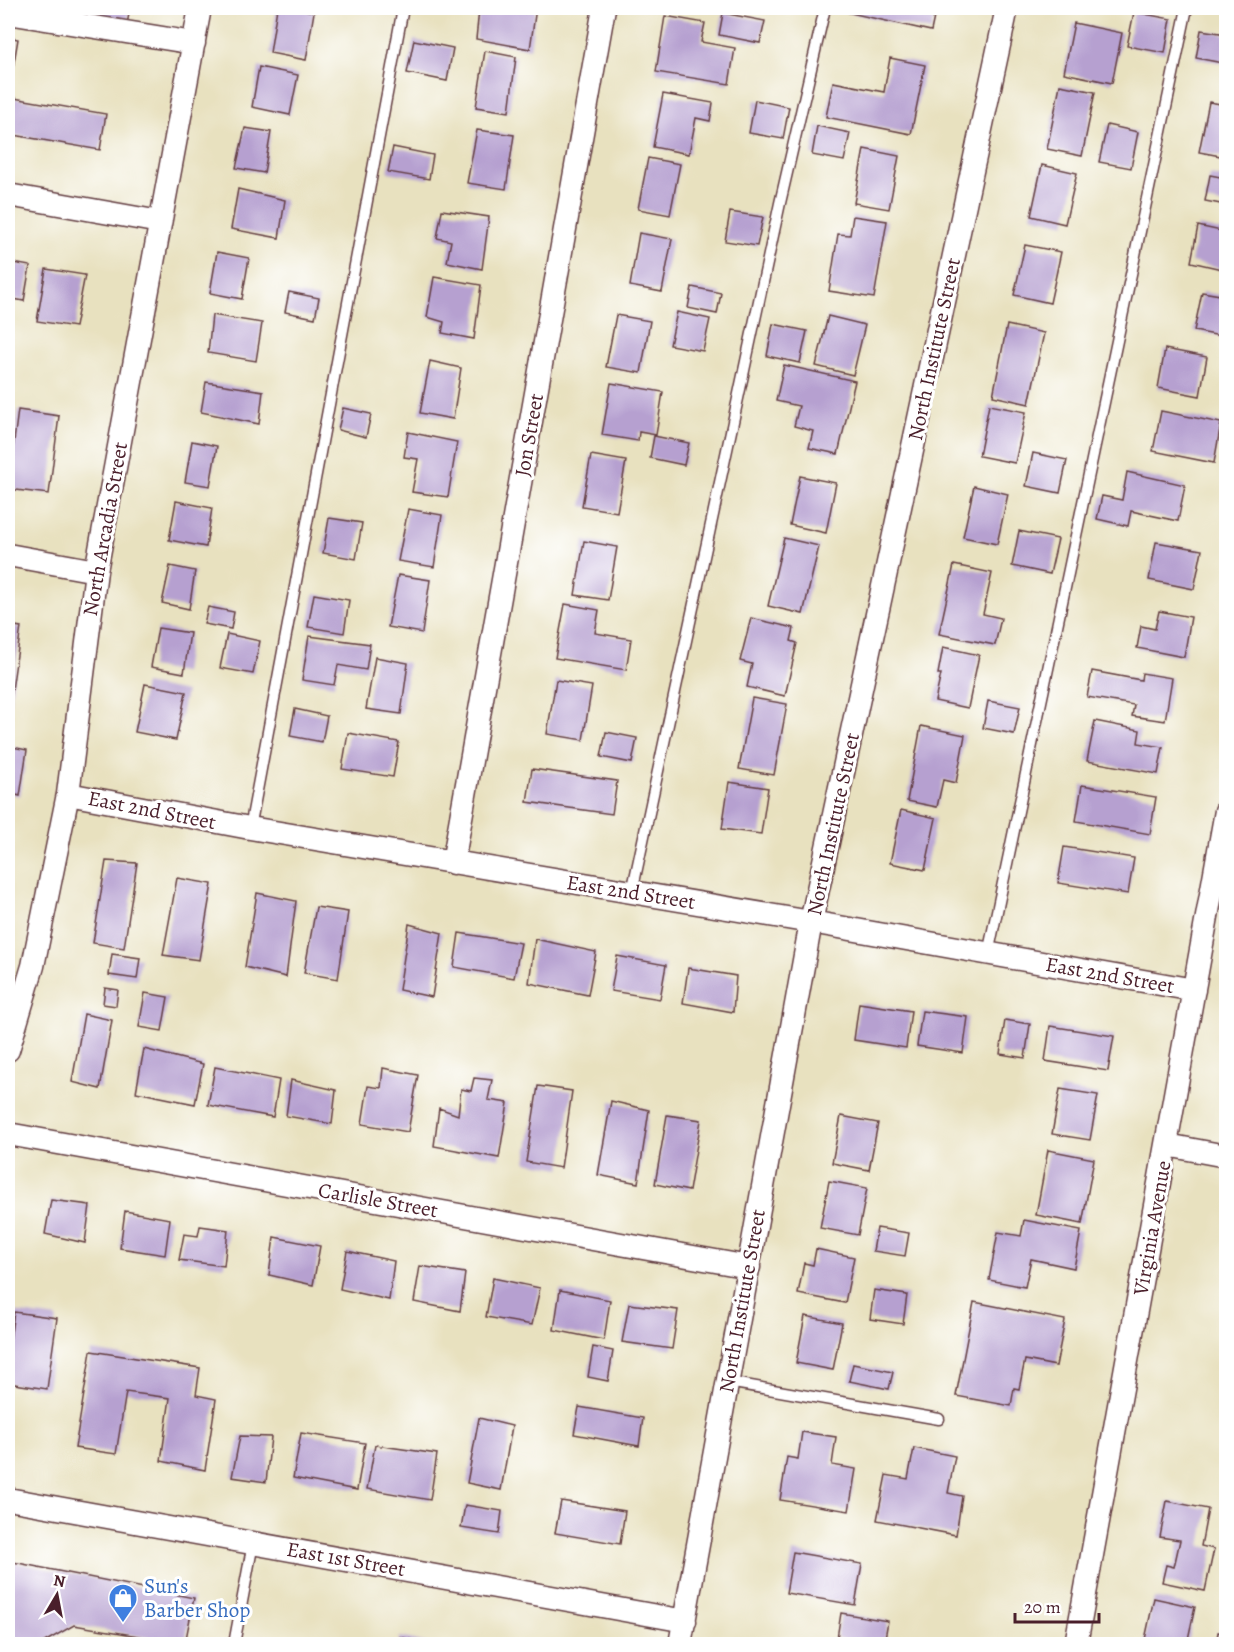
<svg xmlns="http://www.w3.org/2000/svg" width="1234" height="1652" font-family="Alegreya,serif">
	<rect width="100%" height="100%" fill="#fff"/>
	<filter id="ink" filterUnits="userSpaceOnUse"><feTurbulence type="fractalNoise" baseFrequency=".0167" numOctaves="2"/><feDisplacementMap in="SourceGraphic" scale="12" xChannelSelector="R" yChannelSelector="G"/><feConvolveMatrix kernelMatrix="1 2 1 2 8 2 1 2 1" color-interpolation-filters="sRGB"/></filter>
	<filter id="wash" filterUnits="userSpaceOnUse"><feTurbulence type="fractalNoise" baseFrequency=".008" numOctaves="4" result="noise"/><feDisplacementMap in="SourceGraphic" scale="24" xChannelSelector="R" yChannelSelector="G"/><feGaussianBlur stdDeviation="1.35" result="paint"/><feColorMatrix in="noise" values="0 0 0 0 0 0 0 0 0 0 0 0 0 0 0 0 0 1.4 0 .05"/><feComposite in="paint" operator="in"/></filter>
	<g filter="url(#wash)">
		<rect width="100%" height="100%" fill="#e8e1bf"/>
		<g id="blocks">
			<!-- building -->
			<path fill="#b6a0d0" d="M28,8H130L127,25Z
				M277,8H295L314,12L306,60L270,53Z
				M501,8H536L530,49L476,39L479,10L500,13Z
				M847,8H936L931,31L846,12Z
				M1134,12L1171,19L1165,53L1127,46Z
				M723,13L765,21L760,43L719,35Z
				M665,16L705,23L701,42L735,48L729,84L656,72Z
				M1074,23L1122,33L1112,83L1064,73Z
				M1201,30L1226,34L1223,63L1196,58Z
				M8,37L18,39L9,92L8,91Z
				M414,40L453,48L447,81L407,73Z
				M485,51L516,57L509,112L476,107Z
				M890,58L925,65L911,134L826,117L833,82L884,92Z
				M1225,65H1226V96L1220,95Z
				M259,67L298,75L290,115L252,107Z
				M1060,85L1095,92L1082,156L1047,149Z
				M663,94L713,103L710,121L696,118L689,154L653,147Z
				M8,97L106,114L100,150L8,134Z
				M755,100L789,107L783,139L749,133Z
				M1209,102L1226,105V157L1199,152Z
				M1107,125L1138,132L1131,168L1099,162Z
				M817,126L850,133L844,161L812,155Z
				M245,128L271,132L264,173L236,168Z
				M477,130L514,135L506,189L467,183Z
				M393,147L433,155L429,179L388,172Z
				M864,149L899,156L889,209L854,203Z
				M648,158L680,164L670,215L638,209Z
				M1042,165L1077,173L1065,224L1031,216Z
				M1210,175L1226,178V205L1205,201Z
				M238,189L285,200L279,238L231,229Z
				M442,210L489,217L482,269L447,262L451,241L437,238Z
				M730,212L763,217L757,246L725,241Z
				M853,216L887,221L874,298L829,291L838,234L850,235Z
				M1198,226L1226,232V270L1191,262Z
				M639,233L672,239L662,292L630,286Z
				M1025,245L1061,252L1050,303L1014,295Z
				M217,252L249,258L242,299L210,293Z
				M8,262L30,266L24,301L8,298Z
				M46,269L85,275L75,327L37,321Z
				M434,277L481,285L474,339L442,333L444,322L427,317Z
				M692,287L721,293L717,314L688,308Z
				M289,292L319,298L315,318L285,312Z
				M1202,292L1226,296V337L1194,331Z
				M677,312L710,319L703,351L670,345Z
				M212,315L262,323L256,361L208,353Z
				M616,315L650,321L641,373L606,367Z
				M828,316L865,325L853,375L816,366Z
				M773,324L807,331L800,363L767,356Z
				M1007,325L1044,333L1029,404L993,396Z
				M1165,349L1207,357L1200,396L1158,388Z
				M430,361L461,368L453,419L420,413Z
				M784,365L855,381L838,454L809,448L813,431L794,426L799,406L776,401Z
				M206,382L263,391L259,424L201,412Z
				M611,383L663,392L656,435L639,432L638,441L602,435Z
				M989,405L1026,412L1015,463L979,456Z
				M343,408L371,414L366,437L338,430Z
				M18,410L59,416L49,494L8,489V464L11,465Z
				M1161,411L1221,423L1214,463L1153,451Z
				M408,432L457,442L448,497L412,492L418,459L404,457Z
				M654,436L689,443L684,465L650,458Z
				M192,441L217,446L210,486L185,482Z
				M1033,453L1067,460L1060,493L1026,486Z
				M591,455L626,461L617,512L582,506Z
				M1127,472L1185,485L1178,521L1131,511L1128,526L1097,519L1102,496L1122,500Z
				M800,476L836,483L826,533L790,525Z
				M974,486L1008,494L997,544L963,537Z
				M176,501L212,508L206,547L169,540Z
				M408,509L442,515L434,567L398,561Z
				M329,518L362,523L356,559L323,553Z
				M1019,531L1058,539L1050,574L1012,566Z
				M784,538L819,546L803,614L768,606Z
				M584,541L617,547L608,600L575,595Z
				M1156,542L1202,550L1194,589L1149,580Z
				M954,565L992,573L983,614L1001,618L995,645L939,634Z
				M170,566L195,571L189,609L162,603Z
				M398,575L430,580L422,633L388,627Z
				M314,594L349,600L344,633L308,627Z
				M565,604L599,610L595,633L631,639L626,670L555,658Z
				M208,607L234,612L231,629L204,624Z
				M1159,611L1191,617L1184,657L1137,648L1141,626L1155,629Z
				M751,618L794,628L791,641L797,643L785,696L747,687L752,664L740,661Z
				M8,625L21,627L10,704L8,703Z
				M158,628L190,633L184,673L151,667Z
				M227,634L260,641L253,674L220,668Z
				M309,636L370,644L366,670L338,665L334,685L302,680Z
				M943,647L979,655L968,708L935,701L941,674H938Z
				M375,657L408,663L401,714L366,709Z
				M1092,671L1141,680L1142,673L1172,678L1165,721L1132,716L1134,705L1087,697Z
				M556,680L592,686L583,740L547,734Z
				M145,684L186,692L176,740L135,732Z
				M752,698L787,704L774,775L739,769Z
				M988,701L1020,707L1014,734L983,728Z
				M295,709L327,716L322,742L290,736Z
				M1095,721L1140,730L1138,743L1163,747L1158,774L1087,761Z
				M921,726L965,735L956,783L943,780L937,807L907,801Z
				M606,732L637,738L632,763L601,757Z
				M348,733L399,742L393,777L342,769Z
				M8,746L27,750L20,796L8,793Z
				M532,769L617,781L612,814L527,802Z
				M729,782L768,788L761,834L722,829Z
				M1082,785L1156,797L1150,834L1076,821Z
				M901,810L936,818L925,870L890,863Z
				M1064,847L1134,858L1128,894L1058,883Z
				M106,861L137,863L124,948L93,943Z
				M177,878L212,884L199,960L163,955Z
				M257,893L296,901L286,977L245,967Z
				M316,907L348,912L338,979L304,973Z
				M409,924L442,933L432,997L399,990Z
				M459,933L521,943L514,978L454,967Z
				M535,939L596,952L588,995L529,983Z
				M112,954L140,958L137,979L109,975Z
				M617,956L666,965L660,999L611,991Z
				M688,968L736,976L733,1012L683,1003Z
				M105,988L118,990L116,1006L103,1004Z
				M145,993L168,997L162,1031L139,1027Z
				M859,1003L911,1011L906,1048L854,1040Z
				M922,1011L968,1017L963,1053L917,1046Z
				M84,1014L112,1020L100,1089L72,1082Z
				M1005,1020L1030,1024L1025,1058L1000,1054Z
				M1050,1026L1114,1036L1108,1071L1045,1061Z
				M144,1049L203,1064L195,1104L136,1092Z
				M215,1067L279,1080L273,1117L208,1105Z
				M383,1068L418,1075L408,1132L362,1124L368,1086L381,1088Z
				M474,1078L492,1080L488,1100L508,1103L499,1158L434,1146L439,1108L458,1115L461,1089L471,1091Z
				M291,1080L336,1090L332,1124L286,1116Z
				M538,1086L572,1091L561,1168L526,1162Z
				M1060,1089L1098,1095L1090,1140L1052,1134Z
				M611,1101L649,1110L638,1183L598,1175Z
				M667,1115L701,1120L689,1191L655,1184Z
				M841,1116L878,1123L869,1170L832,1163Z
				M1048,1150L1094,1159L1082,1224L1036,1215Z
				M829,1181L867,1188L858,1235L820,1228Z
				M51,1200L90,1205L85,1243L45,1234Z
				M125,1211L170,1219L165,1255L120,1248Z
				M1024,1220L1081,1231L1074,1268L1031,1259L1025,1287L989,1280L998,1232L1021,1236Z
				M200,1226L228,1230L224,1266L179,1260L184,1234L198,1236Z
				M877,1228L909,1233L905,1256L873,1251Z
				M274,1237L320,1246L313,1285L269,1275Z
				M816,1249L854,1257L845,1303L798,1294L804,1263L813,1265Z
				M347,1251L394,1261L389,1300L340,1289Z
				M420,1266L465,1273L460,1311L414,1302Z
				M493,1278L540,1288L532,1325L486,1317Z
				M560,1290L610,1300L604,1340L554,1330Z
				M874,1290L907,1295L903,1324L870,1319Z
				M974,1302L1065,1320L1056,1366L1025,1360L1019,1389L1014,1388L1011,1406L956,1396Z
				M629,1304L678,1310L672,1349L622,1342Z
				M14,1312L57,1318L47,1389L8,1383V1355Z
				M805,1316L842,1323L833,1370L796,1363Z
				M593,1347L613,1351L608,1381L588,1377Z
				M91,1351L200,1368L196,1395L216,1399L205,1470L161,1461L170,1398L126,1392L116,1454L75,1448Z
				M853,1364L893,1372L889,1389L849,1381Z
				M579,1407L643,1418L639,1446L574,1434Z
				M479,1418L512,1426L501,1490L467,1483Z
				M802,1432L836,1437L832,1465L856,1469L849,1511L780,1500L787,1457L798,1459Z
				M301,1433L365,1443L357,1490L293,1478Z
				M240,1436L271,1437L266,1482L232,1477Z
				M375,1445L437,1454L430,1500L367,1489Z
				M914,1448L955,1456L948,1493L962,1496L956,1535L877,1520L886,1475L908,1479Z
				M561,1501L625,1511L620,1544L555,1533Z
				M1167,1501L1208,1509L1201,1546L1214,1549L1205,1591L1162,1582L1166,1565L1174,1567L1180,1540L1160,1537Z
				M465,1505L502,1511L499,1534L461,1528Z
				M793,1552L862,1564L855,1605L786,1593Z
				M8,1561L194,1598L185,1644L74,1625L41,1644H8Z
				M1154,1598L1195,1607L1187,1644H1144Z
				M841,1613L888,1621L884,1644L837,1638Z
				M1218,1632L1226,1633V1644H1216Z
				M400,1637L430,1644H399Z"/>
		</g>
	</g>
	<g filter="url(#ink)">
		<use href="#blocks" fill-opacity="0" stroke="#623c41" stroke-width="1.5"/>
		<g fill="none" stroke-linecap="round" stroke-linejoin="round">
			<!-- lane casing -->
			<g stroke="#623c41" stroke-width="13">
				<path id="lane" d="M250,828L403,8
					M632,892L780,203L825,8
					M988,954L1187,8
					M728,1382L939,1419
					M234,1644L253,1543"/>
			</g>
			<!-- street casing -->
			<g stroke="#623c41" stroke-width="25">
				<path id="street" d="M8,13L194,43
					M8,195L160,222
					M8,555L96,571
					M68,794L250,828L811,922L1194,990
					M453,863L604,8
					M8,1050L33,966L68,794L96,571L200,8
					M8,1134L749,1267
					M1167,1145L1226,1156
					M8,1499L685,1621
					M680,1644L811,922L1007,8
					M1076,1644L1226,811"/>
			</g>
			<!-- lane -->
			<use href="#lane" stroke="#fff" stroke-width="10"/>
			<!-- street -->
			<use href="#street" stroke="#fff" stroke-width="22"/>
		</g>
	</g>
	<!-- icons -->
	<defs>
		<g id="shop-pin" transform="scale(1.5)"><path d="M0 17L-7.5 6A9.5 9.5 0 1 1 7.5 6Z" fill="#3f7fe0" stroke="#fff"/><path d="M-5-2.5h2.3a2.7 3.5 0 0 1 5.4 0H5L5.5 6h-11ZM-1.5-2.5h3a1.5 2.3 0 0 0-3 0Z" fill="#fff"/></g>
	</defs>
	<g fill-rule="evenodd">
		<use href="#shop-pin" x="123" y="1598"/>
	</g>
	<g text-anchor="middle" stroke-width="6" stroke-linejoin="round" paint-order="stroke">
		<!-- street labels -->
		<g font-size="21" fill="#4a1f2b" stroke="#fff">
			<text transform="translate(934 349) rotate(-78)" y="7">North Institute Street</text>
			<text transform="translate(529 435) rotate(-80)" y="7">Jon Street</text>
			<text transform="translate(105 529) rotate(-80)" y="7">North Arcadia Street</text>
			<text transform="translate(152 810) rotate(11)" y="7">East 2nd Street</text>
			<text transform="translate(833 824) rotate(-78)" y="7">North Institute Street</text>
			<text transform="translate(631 892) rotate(9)" y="7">East 2nd Street</text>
			<text transform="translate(1110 975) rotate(10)" y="7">East 2nd Street</text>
			<text transform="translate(378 1200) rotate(10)" y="7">Carlisle Street</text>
			<text transform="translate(1152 1228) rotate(-80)" y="7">Virginia Avenue</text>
			<text transform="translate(742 1301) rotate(-80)" y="7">North Institute Street</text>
			<text transform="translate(346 1559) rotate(10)" y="7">East 1st Street</text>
		</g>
		<!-- shop labels -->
		<g font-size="21" fill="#366cbe" stroke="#fff" text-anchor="start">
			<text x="144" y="1593">Sun's<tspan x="144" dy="24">Barber Shop</tspan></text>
		</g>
	</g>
	<!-- margin -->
	<rect width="1234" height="1652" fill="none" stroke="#fff" stroke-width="30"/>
	<!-- north arrow -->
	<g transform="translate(57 1595) rotate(10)" stroke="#ffffff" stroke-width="4.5" paint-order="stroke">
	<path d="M0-4.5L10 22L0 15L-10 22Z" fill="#4a1f2b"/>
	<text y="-9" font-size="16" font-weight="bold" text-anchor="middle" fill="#4a1f2b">N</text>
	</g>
	<!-- scale -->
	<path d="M1015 1613v9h84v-9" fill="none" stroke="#4a1f2b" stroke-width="3"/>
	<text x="1024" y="1613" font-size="18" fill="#4a1f2b" stroke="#ffffff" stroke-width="4.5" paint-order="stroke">20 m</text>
</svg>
